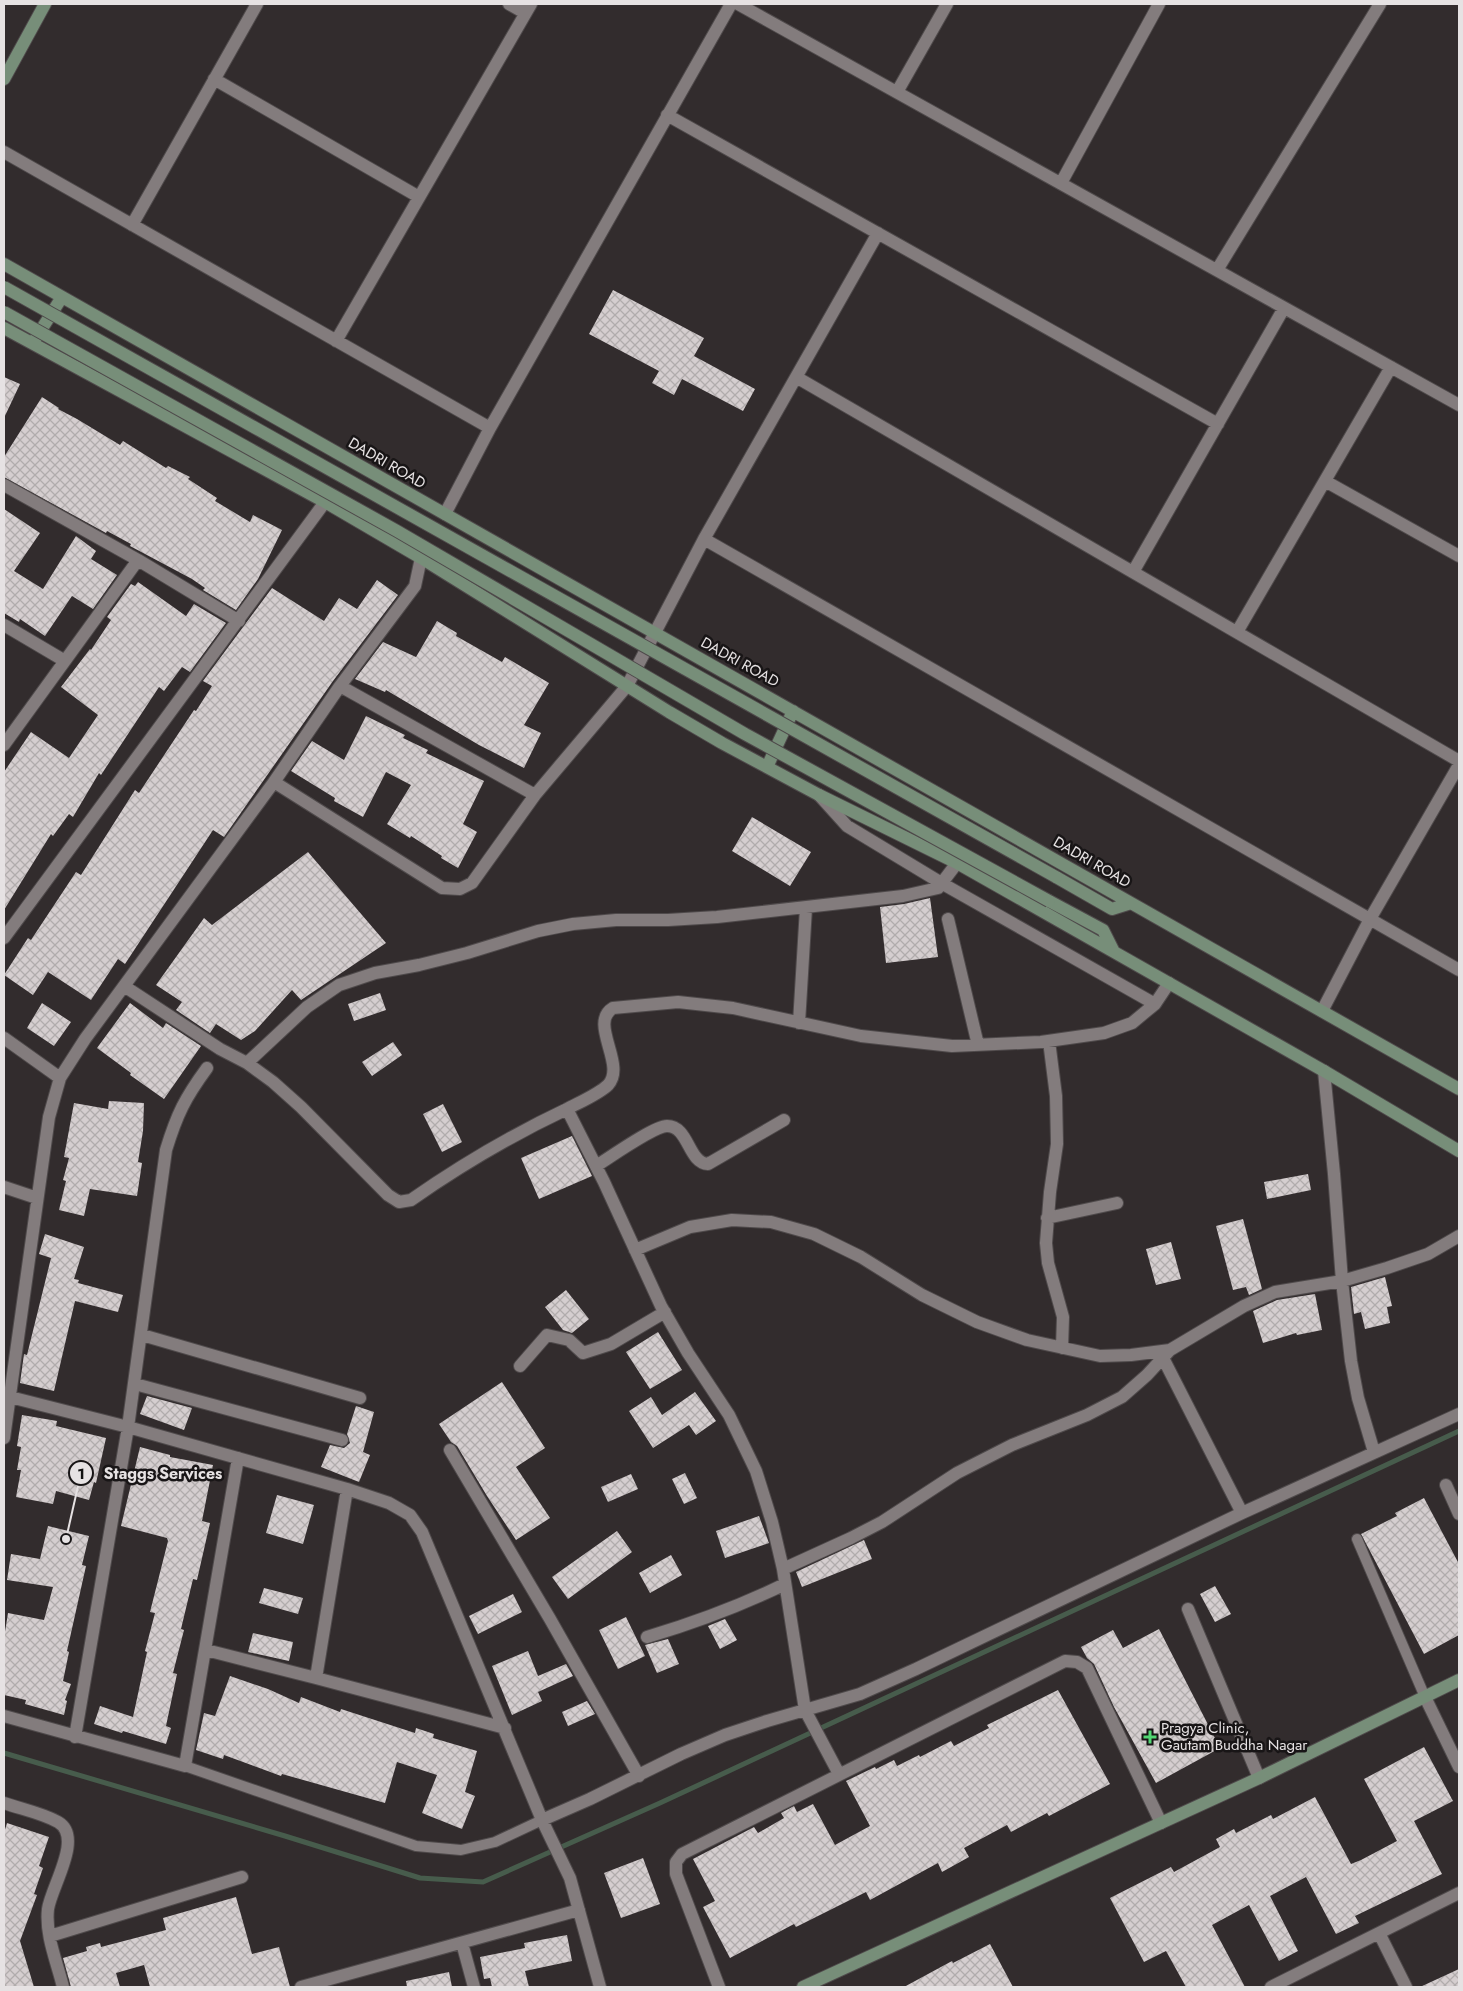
<svg xmlns="http://www.w3.org/2000/svg" width="1463" height="1991" font-family="Jost,sans-serif">
	<defs>
		<pattern id="building-cross-hatch" width="8" height="8" patternUnits="userSpaceOnUse" patternTransform="scale(1.25)"><rect width="8" height="8" fill="#d5cecf"/><path d="M0 0l8 8M0 8l8-8" fill="none" stroke="#b1acac"/></pattern>
	</defs>
	<rect width="100%" height="100%" fill="#322c2d"/>
	<g fill="none" stroke-linecap="round" stroke-linejoin="round">
		<!-- stream -->
		<path stroke="#475c4c" stroke-width="5" d="M4,1753L285,1836L420,1878L483,1882L660,1803L1459,1431"/>
	</g>
	<!-- building -->
	<path fill="url(#building-cross-hatch)" d="M613,290L704,338L694,356L755,389L743,411L682,379L674,395L652,383L659,371L589,334Z
		M4,377L20,384L4,418Z
		M42,397L59,408L58,409L77,419L120,445L123,441L166,468L168,466L190,477L188,479L217,498L215,501L250,522L253,515L282,530L258,579L236,610L203,590L205,588L192,579L130,546L131,544L107,531L106,533L4,477V457Z
		M4,509L40,533L14,571L43,589L76,536L96,551L91,559L117,575L93,609L72,596L45,636L20,619L19,622L4,613Z
		M377,580L398,595L333,681L224,837L213,830L125,964L118,959L91,1000L48,972L33,995L4,975L28,938L31,940L76,872L81,875L135,790L139,793L194,710L196,711L212,686L203,681L272,588L324,621L339,598L357,609Z
		M138,582L186,616L194,604L226,623L190,672L182,667L164,691L159,687L101,775L99,773L73,817L69,814L53,836L51,834L4,910V772L31,732L69,758L98,715L61,687L90,649L91,650L111,620L107,617L131,584L135,586Z
		M437,621L457,633L456,636L502,662L505,657L549,683L524,725L541,733L524,768L479,745L386,690L385,692L355,679L383,642L416,657Z
		M366,716L405,735L403,738L428,750L426,753L484,781L463,824L477,832L458,868L441,858L442,856L411,836L410,838L387,824L411,785L386,772L363,817L334,801L335,798L291,771L312,741L344,760Z
		M752,817L811,852L790,886L732,851Z
		M308,852L386,943L301,1000L292,990L255,1031L241,1040L216,1024L210,1033L176,1010L182,1002L156,985L204,918L212,925Z
		M930,898L938,957L886,963L880,907L904,904Z
		M380,993L386,1010L354,1021L348,1004Z
		M42,1003L71,1022L54,1046L27,1028Z
		M130,1003L163,1028L166,1023L201,1046L164,1099L130,1075L131,1073L97,1048Z
		M393,1042L402,1055L372,1076L362,1062Z
		M109,1101L144,1103L143,1131L138,1162L142,1163L137,1196L90,1189L84,1216L59,1210L66,1181L63,1180L69,1158L64,1157L74,1103L108,1109Z
		M443,1104L462,1142L442,1152L423,1114Z
		M572,1136L592,1176L539,1199L521,1158Z
		M1308,1174L1311,1190L1267,1199L1264,1182Z
		M1243,1219L1262,1289L1249,1295L1246,1287L1233,1290L1216,1226Z
		M45,1234L84,1247L74,1279L79,1280L78,1283L123,1295L118,1312L75,1301L54,1391L20,1383L24,1354L27,1355L51,1258L39,1254Z
		M1171,1242L1181,1279L1156,1285L1146,1249Z
		M1385,1277L1392,1306L1387,1307L1390,1323L1365,1329L1361,1312L1354,1314L1351,1287Z
		M566,1290L589,1319L572,1333L563,1330L545,1307Z
		M1315,1294L1322,1330L1297,1335L1296,1333L1263,1343L1253,1311L1277,1300Z
		M658,1332L682,1370L650,1389L626,1352Z
		M502,1382L545,1448L516,1467L550,1518L516,1540L487,1496L457,1446L451,1442L439,1424Z
		M695,1392L716,1421L696,1435L689,1425L653,1448L629,1411L651,1397L662,1415Z
		M147,1396L192,1408L184,1430L140,1414Z
		M356,1406L374,1412L363,1452L370,1455L359,1482L321,1467L330,1445L344,1448L350,1443L347,1434Z
		M22,1415L57,1421L56,1426L106,1438L96,1483L94,1482L89,1500L56,1491L53,1504L16,1497L21,1470H17L21,1447L17,1446Z
		M140,1447L170,1455V1457L213,1465L202,1521L210,1523L197,1580L193,1579L181,1629L184,1630L173,1673L177,1674L166,1726L171,1728L166,1744L123,1731L122,1733L94,1724L100,1706L133,1717L147,1652L145,1651L155,1613L150,1612L168,1541L167,1538L121,1526Z
		M685,1473L697,1498L684,1504L672,1479Z
		M631,1474L638,1489L608,1502L601,1487Z
		M277,1495L314,1505L303,1544L266,1533Z
		M1424,1498L1459,1564V1635L1424,1654L1361,1534L1397,1516L1395,1513Z
		M759,1516L769,1543L725,1558L716,1531Z
		M48,1526L89,1536L82,1565L86,1566L67,1651L69,1652L63,1681L71,1684L65,1700L67,1701L64,1715L25,1704L26,1700L4,1695V1638L8,1613L44,1620L53,1587L7,1580L11,1554L40,1559Z
		M617,1531L632,1552L568,1599L552,1577Z
		M864,1540L872,1559L802,1587L796,1572Z
		M671,1555L682,1575L650,1593L639,1573Z
		M1215,1586L1231,1614L1215,1622L1200,1594Z
		M264,1588L303,1598L298,1614L259,1603Z
		M513,1594L522,1612L478,1634L469,1616Z
		M626,1617L645,1656L618,1669L599,1630Z
		M725,1619L737,1640L720,1649L708,1626Z
		M1159,1629L1220,1748L1156,1783L1114,1707L1094,1664L1087,1658L1081,1647L1113,1630L1123,1648Z
		M253,1633L293,1642L289,1661L248,1652Z
		M668,1639L679,1664L657,1673L645,1645Z
		M528,1651L538,1676L566,1664L573,1676L538,1692L542,1701L512,1715L492,1666Z
		M230,1676L268,1689L299,1703L301,1697L340,1712L341,1709L415,1733L416,1728L434,1734L433,1738L477,1751L465,1792L475,1796L462,1829L422,1813L437,1775L397,1762L385,1803L282,1774L281,1776L224,1755L223,1759L196,1750L204,1713L215,1716Z
		M1058,1690L1110,1784L1049,1816L1047,1813L1011,1832L1007,1825L964,1848L969,1857L942,1872L938,1863L870,1900L866,1892L796,1927L794,1924L730,1958L703,1907L715,1901L693,1859L754,1827L758,1833L784,1818L781,1813L794,1806L797,1812L813,1804L835,1845L870,1826L846,1781L875,1767L876,1769L894,1760L897,1766L919,1755L920,1757L951,1741L954,1746L989,1728L987,1725Z
		M587,1701L595,1714L568,1726L562,1712Z
		M1424,1747L1453,1801L1414,1821L1442,1874L1355,1916L1359,1923L1336,1934L1306,1877L1270,1896L1298,1951L1279,1961L1249,1905L1212,1925L1245,1987H1186L1166,1951L1144,1962L1110,1898L1171,1867L1174,1872L1220,1847L1216,1839L1234,1829L1236,1833L1271,1815L1273,1819L1315,1797L1351,1864L1361,1860L1397,1841L1364,1779Z
		M7,1823L49,1837L39,1866L43,1868L34,1894L37,1895L20,1941L34,1987H4V1833Z
		M643,1858L660,1904L621,1918L604,1873Z
		M236,1897L252,1954L279,1947L290,1987H150L144,1965L116,1973L120,1987H71L63,1958L87,1951L86,1947L100,1943L101,1947L166,1930L163,1918Z
		M567,1935L572,1961L525,1971L529,1987H492L490,1978L484,1979L480,1957L525,1948L524,1943Z
		M990,1944L1013,1987H904L952,1961L953,1963Z
		M1459,1969V1987H1420Z
		M449,1972L452,1987H407L406,1981Z"/>
	<g fill="none" stroke-linecap="round" stroke-linejoin="round">
		<!-- lane casing -->
		<g stroke="#4f4a4b" stroke-width="12">
			<path id="lane" d="M1357,1539L1425,1697
				M185,1766L416,1846L461,1850L495,1842L542,1820"/>
		</g>
		<!-- street casing -->
		<g stroke="#4f4a4b" stroke-width="14">
			<path id="street" d="M509,4L525,13
				M738,4L1459,405
				M214,79L419,197
				M897,92L947,4
				M667,115L1218,424
				M4,152L490,428
				M1061,183L1159,4
				M132,225L257,4
				M1217,270L1380,4
				M336,341L531,4
				M796,377L1459,761
				M1325,481L1459,556
				M4,485L138,560L239,621
				M445,514L490,428L731,4
				M704,539L1459,970
				M1133,572L1284,308
				M4,625L65,661
				M1237,632L1391,367
				M4,745L138,560
				M274,782L442,888L460,889L472,883L535,795L340,686
				M535,795L627,686L704,539L878,233
				M819,795L847,826L943,884L1155,1004
				M948,919L978,1045
				M4,938L325,502
				M124,986L220,1049L247,1063L273,1082L301,1107L388,1195L399,1202L411,1200C461,1165 512,1135 567,1109
				M1322,1011L1370,919L1459,765
				M799,1023L806,908
				M4,1038L60,1078
				M1049,1041L1056,1096L1057,1144L1050,1192L1046,1243L1048,1263L1063,1317L1062,1348
				M247,1063L307,1007L339,985L375,973L419,965L467,953L538,931L573,924L616,920H668L717,917L903,896L938,888L957,863
				M596,1166C609,1158 654,1126 667,1126C689,1126 688,1163 708,1164L784,1120
				M4,1187L37,1198
				M1047,1218L1117,1203
				M635,1250L690,1227L732,1220L771,1222L814,1234L861,1257L922,1295L977,1322L1027,1340L1100,1356L1131,1355L1170,1350L1244,1306L1275,1292L1342,1281L1334,1174L1324,1071
				M142,1335L360,1398
				M1163,1358L1242,1513
				M520,1366L547,1335L569,1340L583,1353L611,1344L665,1312
				M135,1384L342,1440
				M10,1397L128,1427L347,1489L389,1503L410,1515L422,1532L542,1820L570,1878L600,1987
				M4,1438L49,1117L60,1078L85,1039L274,782L340,686L415,586L421,558
				M450,1450L550,1619L639,1776
				M1374,1452L1358,1398L1351,1361L1342,1281L1387,1268L1428,1254L1459,1236
				M1446,1485L1459,1514
				M347,1489L316,1678L505,1728
				M783,1569L851,1538L882,1522L957,1473L1012,1445L1087,1415L1122,1397L1147,1375L1170,1350
				M1188,1609L1259,1778
				M647,1637C697,1622 738,1607 785,1584
				M206,1650L316,1678
				M1425,1697L1459,1767
				M4,1716L185,1766L238,1458
				M75,1737L128,1427L166,1150C177,1114 185,1098 207,1068
				M839,1774L805,1710L783,1569L772,1522L756,1471L729,1415L688,1353L661,1306L604,1182L567,1109C578,1103 599,1094 608,1085C627,1065 588,1023 613,1008L678,1002L733,1008L861,1036L952,1046L1041,1042L1104,1033L1132,1023L1155,1004L1169,983
				M4,1803C21,1809 42,1813 58,1822C84,1837 51,1887 48,1909C45,1935 57,1962 63,1987
				M542,1820L590,1799L681,1754L725,1735L767,1721L860,1694L916,1669L1242,1513L1459,1414
				M1379,1933L1406,1987
				M50,1936L242,1877
				M462,1943L474,1987
				M301,1987L579,1910
				M719,1987L676,1874V1862L682,1854L1065,1661L1077,1662L1087,1668L1161,1823
				M1271,1987L1459,1893"/>
		</g>
		<!-- secondary casing -->
		<g stroke="#4f4a4b" stroke-width="14">
			<path id="secondary" d="M4,79L45,4
				M4,264L1459,1089
				M4,328L325,502L421,558L669,712L722,743L819,795L957,863L1324,1071L1459,1151
				M34,341L62,297
				M767,767L793,711
				M1056,877L1112,909L1131,903
				M1049,901L1103,930L1114,952
				M803,1987L1259,1778L1459,1680"/>
		</g>
		<!-- lane -->
		<use href="#lane" stroke="#837c7d" stroke-width="10"/>
		<!-- street -->
		<use href="#street" stroke="#837c7d" stroke-width="12"/>
		<!-- secondary -->
		<use href="#secondary" stroke="#778e79" stroke-width="12"/>
		<!-- secondary-bridge casing -->
		<g stroke="#4f4a4b" stroke-width="14" stroke-linecap="butt">
			<path id="secondary-bridge" d="M4,287L1056,877
				M4,312L397,531L745,734L1049,901"/>
		</g>
		<!-- secondary-bridge -->
		<use href="#secondary-bridge" stroke="#778e79" stroke-width="12"/>
	</g>
	<!-- markers -->
	<path fill="#52d673" stroke="#181516" stroke-width="2" d="M1147.5 1729.5h5v5h5v5h-5v5h-5v-5h-5v-5h5z"/>
	<g text-anchor="middle" stroke-width="5" stroke-linejoin="round" paint-order="stroke">
		<!-- street labels -->
		<g font-size="15" fill="#e6e2e3" stroke="#181516">
			<text transform="translate(387 463) rotate(30)" y="5">DADRI ROAD</text>
			<text transform="translate(740 662) rotate(29)" y="5">DADRI ROAD</text>
			<text transform="translate(1092 862) rotate(30)" y="5">DADRI ROAD</text>
		</g>
		<!-- poi labels -->
		<g font-size="15" fill="#e6e2e3" stroke="#181516" text-anchor="start">
			<text x="1161" y="1733">Pragya Clinic,<tspan x="1161" dy="17">Gautam Buddha Nagar</tspan></text>
		</g>
	</g>
	<!-- callouts -->
	<path fill="none" stroke="#e6e2e3" stroke-width="2" d="M66 1539L81 1473"/>
	<g fill="#e6e2e3" stroke="#181516" stroke-width="2">
		<circle cx="66" cy="1539" r="5"/>
		<circle cx="81" cy="1473" r="12"/>
	</g>
	<g font-size="15" text-anchor="middle" font-weight="bold" fill="#111">
		<text x="81" y="1479">1</text>
	</g>
	<g font-size="16" text-anchor="middle" font-weight="bold" fill="#e6e2e3" stroke="#181516" stroke-width="5" stroke-linejoin="round" paint-order="stroke">
		<text x="163" y="1479">Staggs Services</text>
	</g>
	<!-- border -->
	<rect width="1463" height="1991" fill="none" stroke="#e6e2e3" stroke-width="10"/>
</svg>
